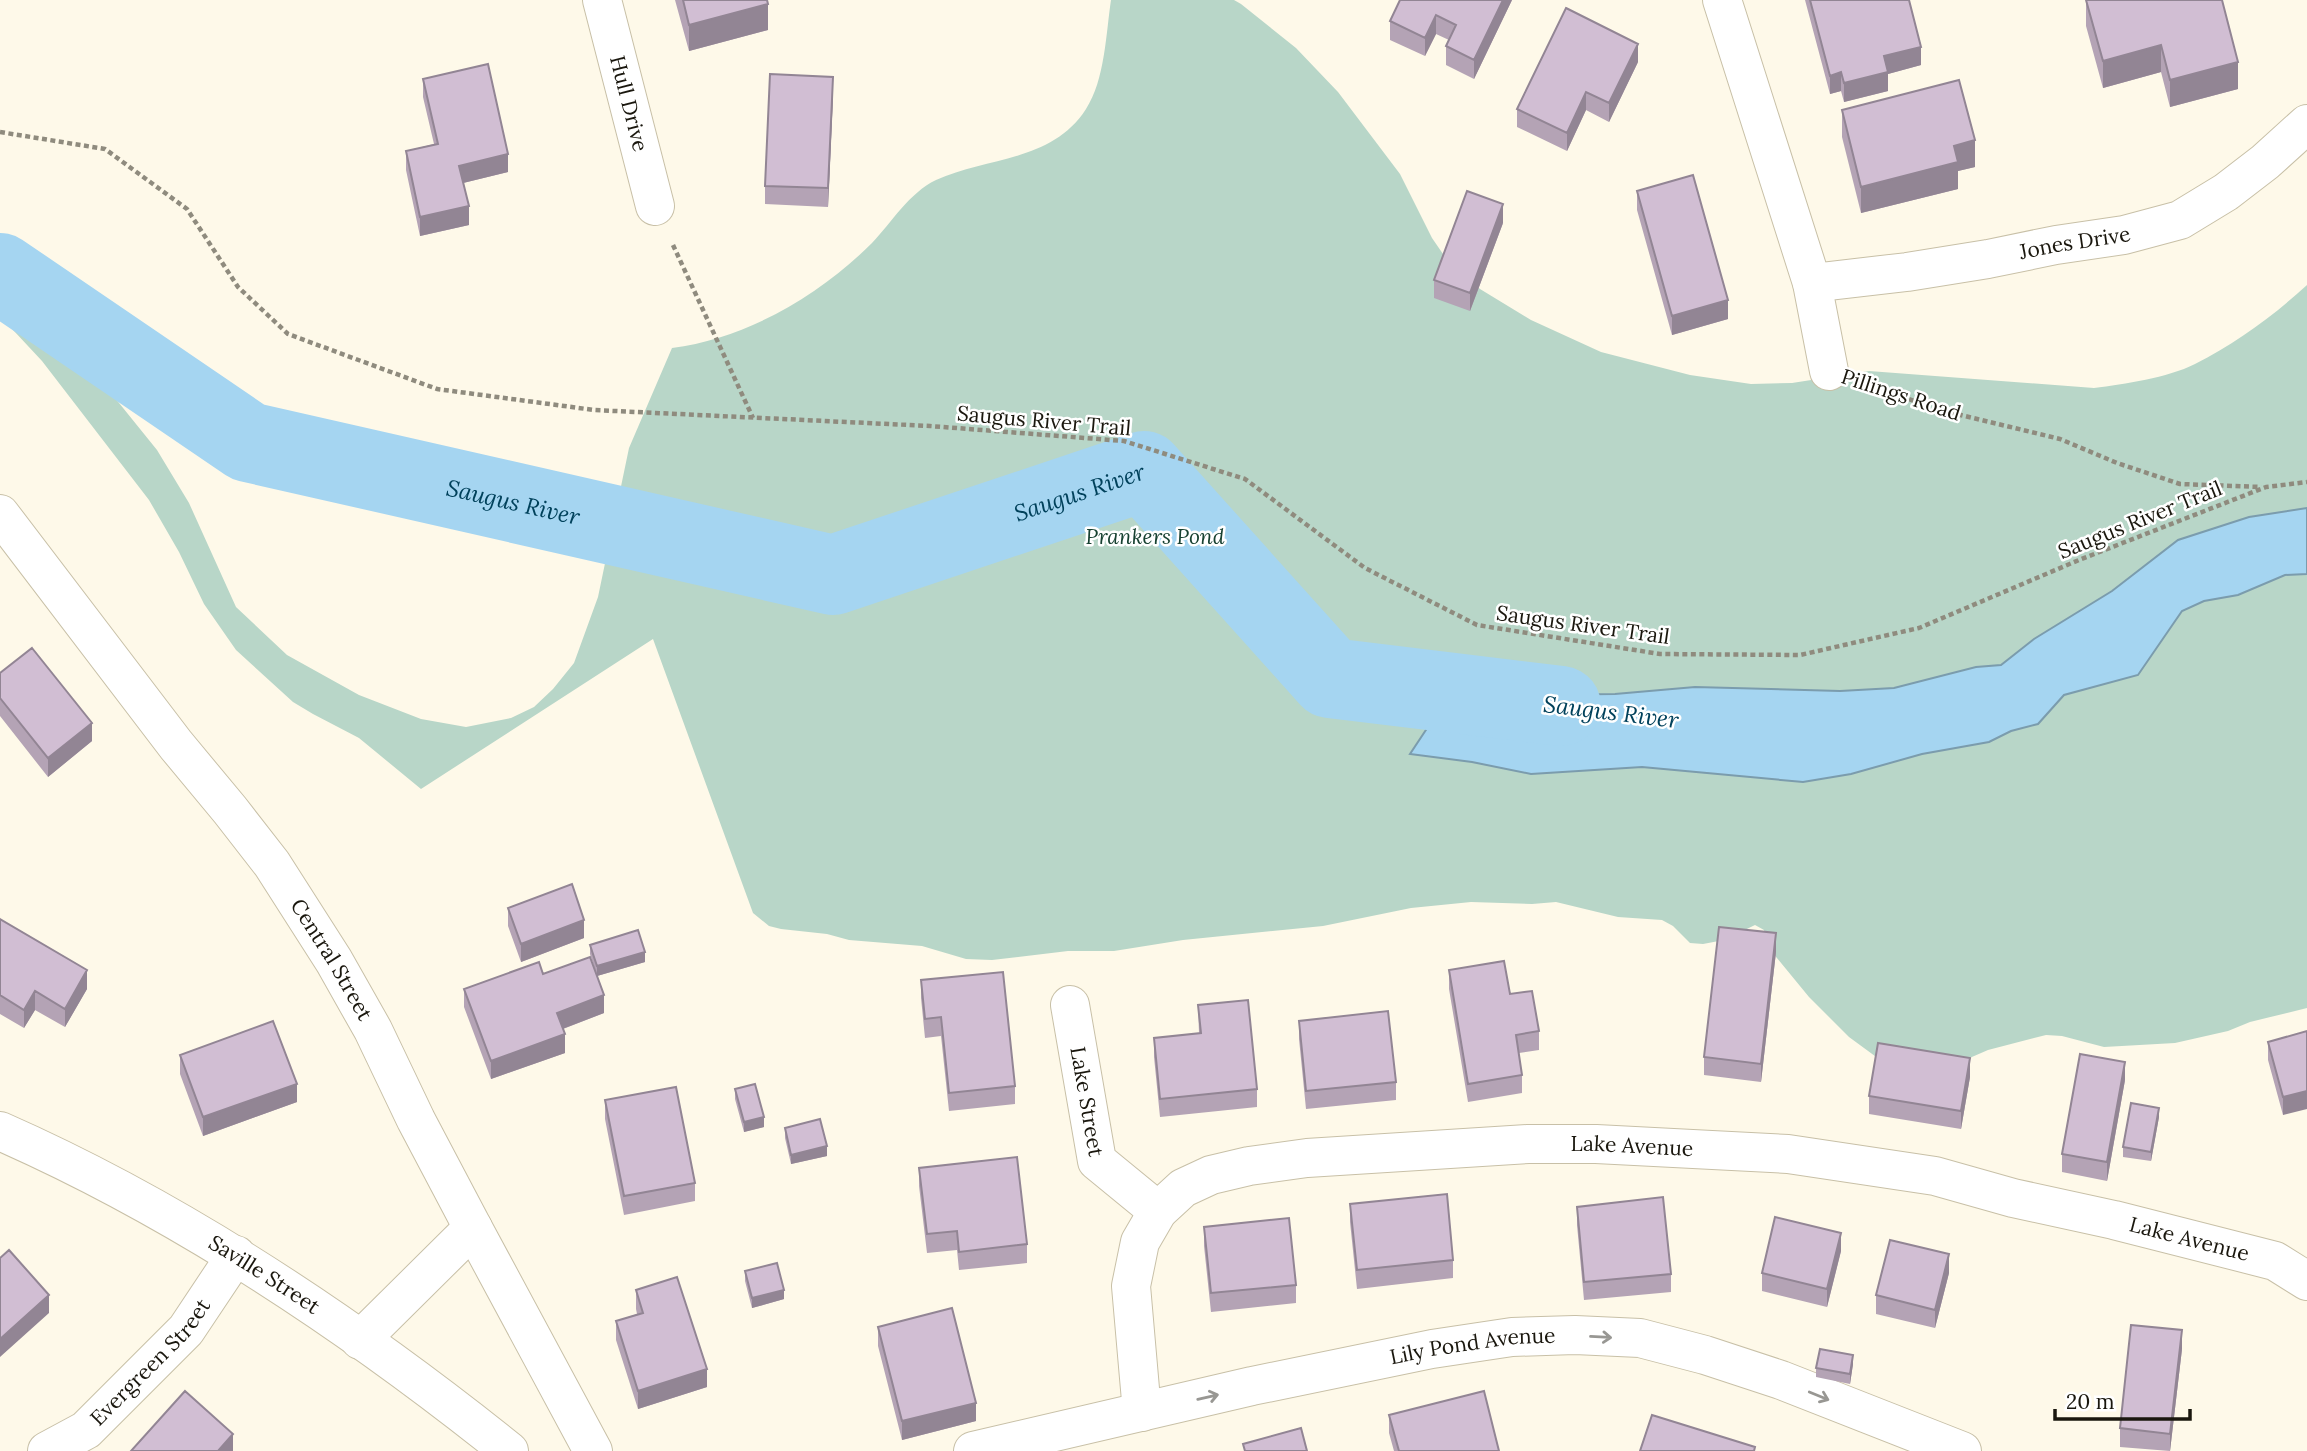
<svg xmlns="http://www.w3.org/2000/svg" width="2307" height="1451" font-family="Lora,serif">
	<rect width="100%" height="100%" fill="#fef9e9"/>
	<!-- green -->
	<path fill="#b8d6c8" d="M1111,0H1234L1241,4L1296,48L1338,92L1400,174L1432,238L1443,254L1480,289L1531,320L1601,352L1690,375L1751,384L1792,383L1869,371L2094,388C2125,384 2167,378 2195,364C2236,343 2273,316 2307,285V1008L2250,1022L2228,1031L2175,1043L2104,1047L2062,1036L2046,1035L1988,1050L1958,1063L1879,1059L1849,1037L1809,997L1768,947L1764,930L1755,925L1724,940L1703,944L1690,943L1673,926L1662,920L1618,917L1556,902L1532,904L1471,902L1411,908L1323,926L1183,940L1114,951H1068L992,960L966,959L922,946L849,940L827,934L781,929L769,926L753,913L653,639L421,789L359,738L313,714L293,702L236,650L204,604L179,552L149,500L42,361L0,316V282L29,310L60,345L115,398L157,450L189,503L236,607L287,655L359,695L421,719L466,727L511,718L534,707L553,689L574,663L598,597L629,448L672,348C747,338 819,296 872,243C892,222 909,193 936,180C987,157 1052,162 1086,109C1105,80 1106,33 1111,0Z"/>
	<!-- water -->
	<path fill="#a5d5f1" stroke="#7b9cad" stroke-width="2" d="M2307,508V574L2285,575L2238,595L2204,601L2182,611L2138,675L2064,695L2038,724L2011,731L1989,742L1922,754L1851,774L1803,782L1642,767L1531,774L1472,762L1410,754L1469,665L1520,695L1615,694L1695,687L1840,691L1894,688L1976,667L2001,665L2034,639L2112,591L2178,540L2249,517Z"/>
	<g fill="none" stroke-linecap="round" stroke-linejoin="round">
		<!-- river -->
		<path stroke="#a5d5f1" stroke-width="80" id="s1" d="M0,273L248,442L833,575L1144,471L1330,678L1561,706"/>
		<!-- minor casing -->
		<g stroke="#c8c0a7" stroke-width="40">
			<g id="minor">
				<path id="s2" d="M602,0L655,206"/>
				<path d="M1722,0L1812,283L1829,371"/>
				<path id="s3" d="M1812,283L1907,272L1988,259L2056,245L2124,235L2180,220L2226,192L2265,162L2307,124"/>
				<path id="s4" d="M1070,1005L1097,1161L1158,1211"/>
				<path id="s5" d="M0,1131C184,1212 353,1326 509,1451"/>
				<path d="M360,1340L473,1228"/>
				<path id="s6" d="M1142,1412L1131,1286L1140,1242L1158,1211L1183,1188L1211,1175L1249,1166L1307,1158L1528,1144H1596L1788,1154L1935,1176L2013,1198L2114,1220L2275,1261L2307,1281"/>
				<path id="s7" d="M47,1451L86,1430L186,1330L236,1255"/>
				<path id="s8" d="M973,1451L1252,1386L1432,1349L1512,1337L1575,1335L1640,1338L1705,1355L1781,1380L1962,1451"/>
			</g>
		</g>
		<!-- tertiary casing -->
		<g stroke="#c8c0a7" stroke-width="40">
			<g id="tertiary">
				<path id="s9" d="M0,514L176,745L230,810L272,864L334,961L373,1030L416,1120L473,1228L593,1451"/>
			</g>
		</g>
		<!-- path -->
		<path stroke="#8f8b7e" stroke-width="4.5" stroke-dasharray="5 3.5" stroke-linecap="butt" d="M0,132L105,149L187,209L238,287L288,334L437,389L594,410L930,426L1124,441L1245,479L1365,568L1477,625L1660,654L1800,655L1919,628L2079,560L2266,487L2307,482
			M673,245L753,418
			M1869,385L1940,410L2060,439L2117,463L2180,484L2261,487"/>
		<!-- minor -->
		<use href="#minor" stroke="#fff" stroke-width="38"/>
		<!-- tertiary -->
		<use href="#tertiary" stroke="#fff" stroke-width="38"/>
	</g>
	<!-- wall -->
	<path fill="#b4a3b5" d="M675,0H767L768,30L689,51Z
		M1512,0L1474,79L1446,65V46L1449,40L1436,34L1425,56L1390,40V21Z
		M1805,0H1909L1921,65L1888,74V91L1844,102L1841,91L1830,94Z
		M2086,0L2238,89L2170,107L2161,72L2103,88L2086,26Z
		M1638,62L1609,122L1586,110L1567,151L1517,127V109Z
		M423,79L508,172L463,183L469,225L420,236L406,170V151L434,144L423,97Z
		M833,96L828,207L765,204V186Z
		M1842,110L1975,167L1958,171V189L1861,213L1842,137Z
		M1637,191L1728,319L1672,335L1637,210Z
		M1503,223L1470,311L1434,298V280Z
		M0,673L92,741L48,777L0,716Z
		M508,908L584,938L521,962L508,926Z
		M0,919L87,989L65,1027L35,1010L24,1028L0,1014Z
		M590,945L645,962L597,976L590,954Z
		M1776,952L1761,1082L1704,1075V1057Z
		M1449,970L1510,994L1539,1031V1050L1519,1053L1522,1075V1093L1468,1102L1449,989Z
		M543,974L604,1013L563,1029L565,1053L491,1079L464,1007V989Z
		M921,980L1015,1086V1104L949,1111L941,1036L925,1038L921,998Z
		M1198,1005L1257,1089V1107L1160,1117L1154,1057V1038L1199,1033Z
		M1299,1021L1396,1082V1100L1306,1109L1299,1039Z
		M2307,1031L2283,1115L2268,1060V1042Z
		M180,1055L297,1102L203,1136L180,1074Z
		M1970,1077L1961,1129L1869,1114V1096Z
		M2125,1080L2107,1181L2062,1172V1154Z
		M735,1089L764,1127L744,1132L735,1099Z
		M605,1100L695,1183V1201L624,1215L605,1119Z
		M2159,1117L2151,1161L2123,1157V1147Z
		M785,1128L827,1156L791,1164L785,1138Z
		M919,1168L1027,1244V1263L959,1270L957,1250L927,1253L919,1186Z
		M1350,1204L1453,1260V1278L1357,1289L1350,1222Z
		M1577,1207L1671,1274V1292L1584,1300L1577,1225Z
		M1204,1227L1296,1285V1303L1211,1312L1204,1246Z
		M1841,1251L1827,1307L1762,1291V1273Z
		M745,1271L784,1299L752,1308L745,1281Z
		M1949,1273L1935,1328L1876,1314V1295Z
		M636,1290L707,1387L638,1409L616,1340V1321L637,1314L636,1309Z
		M878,1327L976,1421L902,1440L878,1346Z
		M2182,1349L2170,1451L2120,1447V1428Z
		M1853,1364L1850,1384L1816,1377V1368Z
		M1389,1415L1499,1451H1394L1389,1433Z"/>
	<!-- shaded-wall -->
	<path fill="#928594" d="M1503,0H1512L1474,79V60Z
		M768,4V30L689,51V25Z
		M1436,15V34L1425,56V38Z
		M1638,44V62L1609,122V103Z
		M2161,45V72L2103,88V61Z
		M1921,47V65L1888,74V91L1844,102V83L1884,56Z
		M2238,62V89L2170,107V80Z
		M1841,72V91L1830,94V76Z
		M833,77V96L828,207V188Z
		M1586,92V110L1567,151V133Z
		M1975,140V167L1958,171V189L1861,213V187L1954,146Z
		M508,154V172L459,184V166Z
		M1503,204V223L1470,311V293Z
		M469,206V225L420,236V217Z
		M1728,300V319L1672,335V316Z
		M92,723V741L48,777V758Z
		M584,920V938L521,962V944Z
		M1776,933V952L1761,1082V1064Z
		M645,952V962L597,976V966Z
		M87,970V989L65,1027V1009Z
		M35,991V1010L24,1028V1010Z
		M604,995V1013L557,1031V1013Z
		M565,1034V1053L491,1079V1061Z
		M1970,1058V1077L1961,1129V1111Z
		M2125,1062V1080L2107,1181V1162Z
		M297,1084V1102L203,1136V1117Z
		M2307,1091V1109L2283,1115V1097Z
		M2159,1108V1117L2151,1161V1152Z
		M764,1117V1127L744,1132V1122Z
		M827,1146V1156L791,1164V1155Z
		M1841,1233V1251L1827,1307V1289Z
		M1949,1254V1273L1935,1328V1310Z
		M784,1290V1299L752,1308V1298Z
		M49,1295V1313L0,1357V1339Z
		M2182,1330V1349L2170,1451V1434Z
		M1853,1355V1364L1850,1384V1374Z
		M707,1369V1387L638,1409V1391Z
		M976,1403V1421L902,1440V1421Z
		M233,1434V1451H218Z"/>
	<!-- building -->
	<path fill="#d1bed3" stroke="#928594" stroke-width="2" d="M683,0H767L768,4L689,25Z
		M1400,0H1503L1474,60L1446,46L1456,25L1436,15L1425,38L1390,21Z
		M1810,0H1909L1921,47L1884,56L1888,72L1844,83L1841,72L1830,76Z
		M2086,0H2222L2238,62L2170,80L2161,45L2103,61Z
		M1566,8L1638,44L1609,103L1586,92L1567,133L1517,109Z
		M488,64L508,154L459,166L469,206L420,217L406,151L438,144L423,79Z
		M770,74L833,77L828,188L765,186Z
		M1959,80L1975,140L1954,146L1958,162L1861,187L1842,110Z
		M1693,175L1728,300L1672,316L1637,191Z
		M1467,191L1503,204L1470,293L1434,280Z
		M32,648L92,723L48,758L0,698V673Z
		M572,884L584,920L521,944L508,908Z
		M0,919L87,970L65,1009L35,991L24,1010L0,995Z
		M1719,927L1776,933L1761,1064L1704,1057Z
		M638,930L645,952L597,966L590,945Z
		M590,957L604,995L557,1013L565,1034L491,1061L464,989L539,962L543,974Z
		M1504,961L1510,994L1532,991L1539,1031L1516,1035L1522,1075L1468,1084L1449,970Z
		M1003,972L1015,1086L949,1093L941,1017L925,1019L921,980Z
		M1248,1000L1257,1089L1160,1099L1154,1038L1201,1033L1198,1005Z
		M1388,1011L1396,1082L1306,1091L1299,1021Z
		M273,1021L297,1084L203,1117L180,1055Z
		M2307,1031V1091L2283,1097L2268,1042Z
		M1878,1043L1970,1058L1961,1111L1869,1096Z
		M2080,1054L2125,1062L2107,1162L2062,1154Z
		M755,1084L764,1117L744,1122L735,1089Z
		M676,1087L695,1183L624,1196L605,1100Z
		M2131,1103L2159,1108L2151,1152L2123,1147Z
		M820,1119L827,1146L791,1155L785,1128Z
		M1017,1157L1027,1244L959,1252L957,1231L927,1234L919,1168Z
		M1447,1194L1453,1260L1357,1270L1350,1204Z
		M1663,1197L1671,1274L1584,1282L1577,1207Z
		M1775,1217L1841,1233L1827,1289L1762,1273Z
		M1289,1218L1296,1285L1211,1293L1204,1227Z
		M1890,1240L1949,1254L1935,1310L1876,1295Z
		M9,1250L49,1295L0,1339V1258Z
		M777,1263L784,1290L752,1298L745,1271Z
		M677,1277L707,1369L638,1391L616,1321L643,1313L636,1290Z
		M952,1308L976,1403L902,1421L878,1327Z
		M2131,1325L2182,1330L2170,1434L2120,1428Z
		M1820,1349L1853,1355L1850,1374L1816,1368Z
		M185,1391L233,1434L218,1451H131Z
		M1484,1391L1499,1451H1399L1389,1415Z
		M1652,1415L1755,1447L1754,1451H1640Z
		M1301,1428L1307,1451H1245L1243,1444Z"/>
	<!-- one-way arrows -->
	<defs><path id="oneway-shaft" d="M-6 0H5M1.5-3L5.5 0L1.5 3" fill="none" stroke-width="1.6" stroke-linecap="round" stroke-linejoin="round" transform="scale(1.75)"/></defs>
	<g stroke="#989793">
		<use href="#oneway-shaft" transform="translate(1601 1337) rotate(3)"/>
		<use href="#oneway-shaft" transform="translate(1819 1396) rotate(22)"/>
		<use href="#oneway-shaft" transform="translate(1208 1397) rotate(-13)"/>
	</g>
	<g text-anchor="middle" stroke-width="5" stroke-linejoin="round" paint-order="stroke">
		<!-- street labels -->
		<g font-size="21" fill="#1a170e" stroke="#fff">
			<text dy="7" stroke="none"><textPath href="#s2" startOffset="107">Hull Drive</textPath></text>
			<text dy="7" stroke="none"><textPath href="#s3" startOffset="266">Jones Drive</textPath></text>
			<text transform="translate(1901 395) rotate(18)" y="7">Pillings Road</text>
			<text transform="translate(1044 421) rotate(5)" y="7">Saugus River Trail</text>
			<text transform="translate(2140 520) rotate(-22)" y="7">Saugus River Trail</text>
			<text transform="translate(1583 625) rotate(8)" y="7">Saugus River Trail</text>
			<text dy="7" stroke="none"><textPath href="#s9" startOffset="556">Central Street</textPath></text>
			<text dy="7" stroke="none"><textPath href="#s4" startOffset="98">Lake Street</textPath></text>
			<text dy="7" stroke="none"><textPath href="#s6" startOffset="695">Lake Avenue</textPath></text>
			<text dy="7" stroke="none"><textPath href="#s6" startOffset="1262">Lake Avenue</textPath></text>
			<text dy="7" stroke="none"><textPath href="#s5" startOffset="301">Saville Street</textPath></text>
			<text dy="7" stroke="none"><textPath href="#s8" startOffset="511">Lily Pond Avenue</textPath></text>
			<text dy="7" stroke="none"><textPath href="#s7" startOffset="138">Evergreen Street</textPath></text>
		</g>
		<!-- park labels -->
		<g font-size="21" font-style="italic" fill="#174131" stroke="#fff">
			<text x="1155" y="544">Prankers Pond</text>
		</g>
		<!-- water labels -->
		<g font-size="23" font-style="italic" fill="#00415b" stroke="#fff">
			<text dy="8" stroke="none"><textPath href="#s1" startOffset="1160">Saugus River</textPath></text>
			<text dy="8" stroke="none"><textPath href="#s1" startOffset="572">Saugus River</textPath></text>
			<text transform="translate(1611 712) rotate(7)" y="8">Saugus River</text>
		</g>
	</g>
	<!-- scale -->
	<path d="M2055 1409v10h135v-10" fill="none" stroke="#1a170e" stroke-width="3.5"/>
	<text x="2066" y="1409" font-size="21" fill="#1a170e" stroke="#ffffff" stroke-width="5" paint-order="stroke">20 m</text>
</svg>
